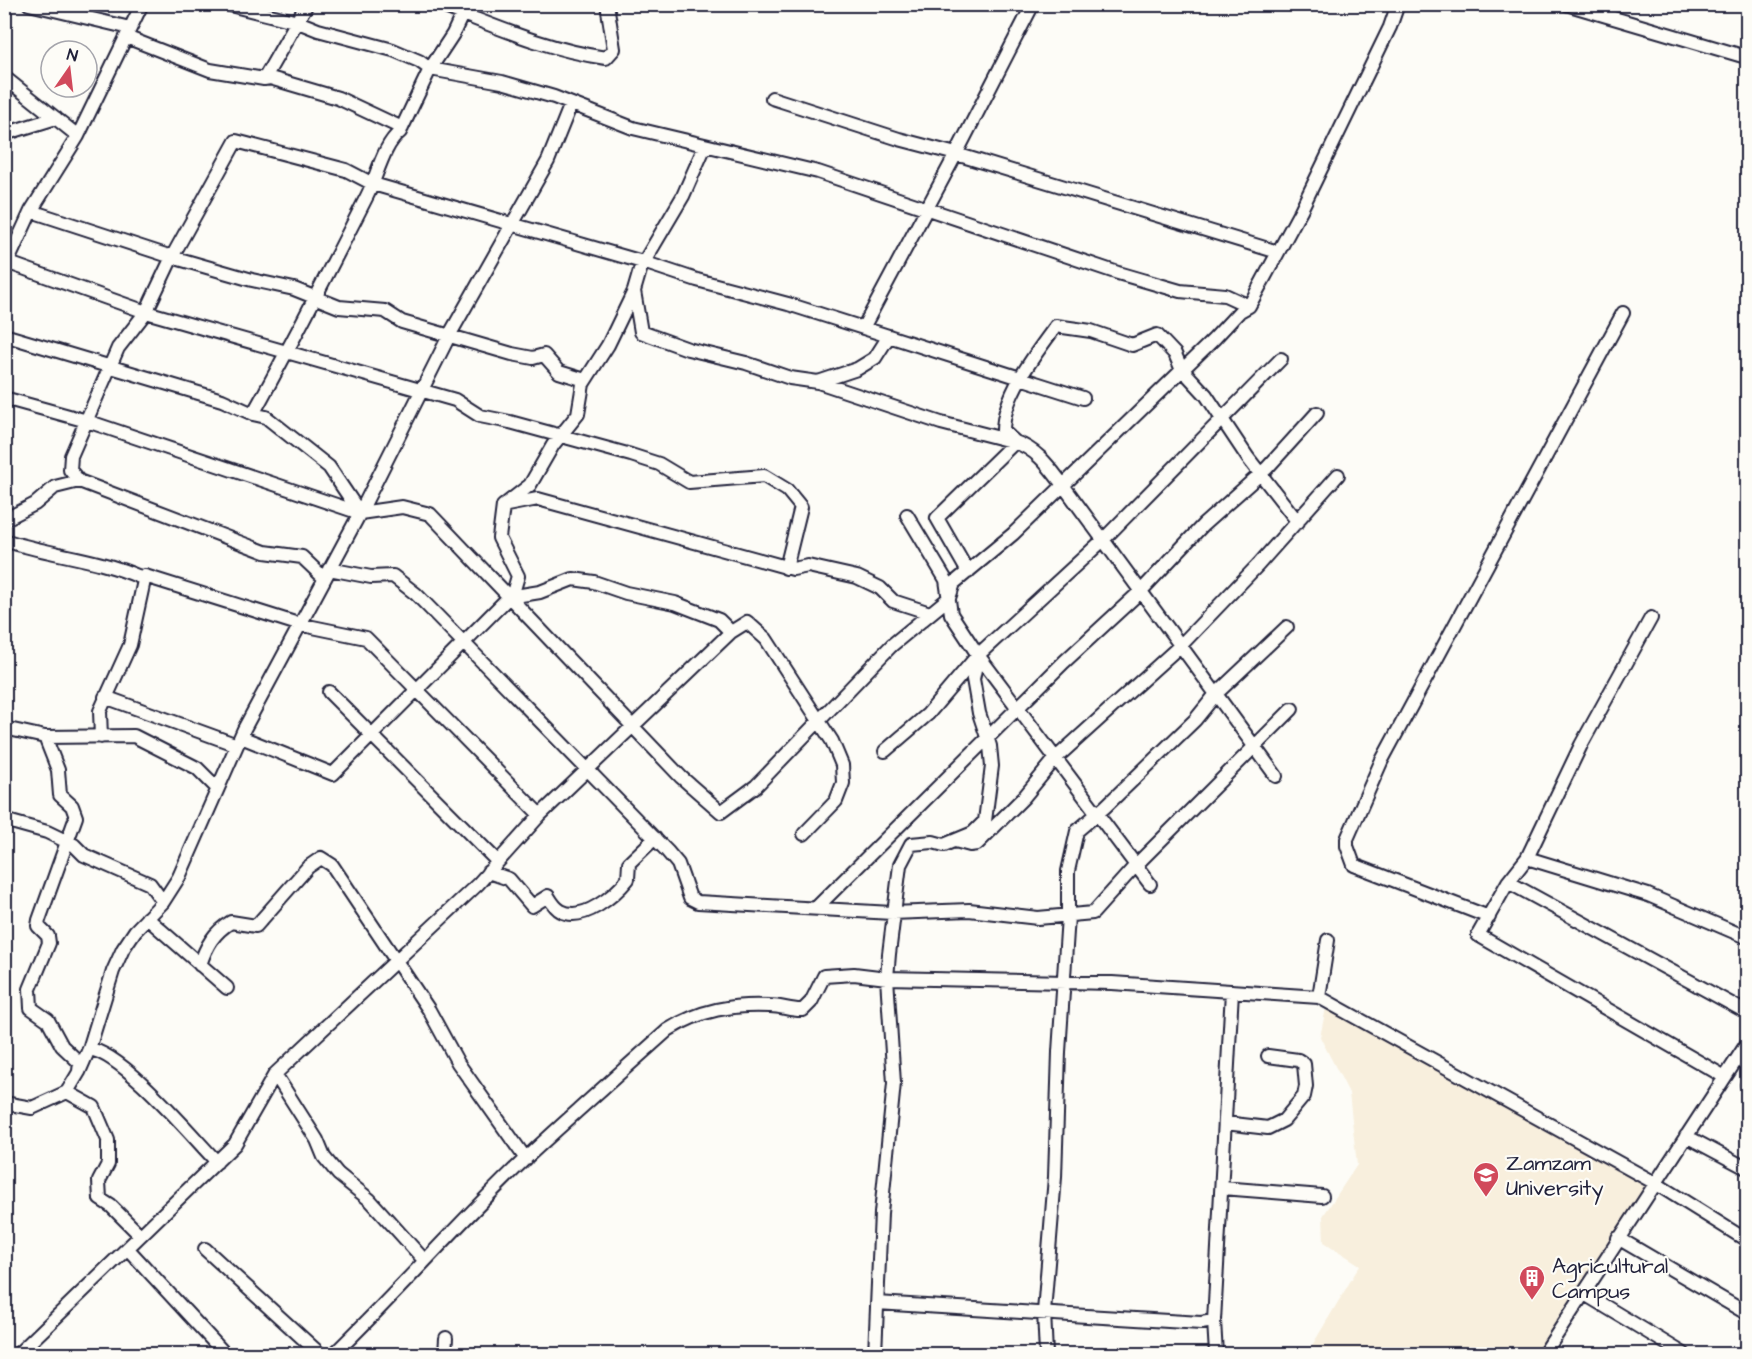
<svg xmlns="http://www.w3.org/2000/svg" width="1752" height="1359" font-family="'Architects Daughter',sans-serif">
	<rect width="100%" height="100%" fill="#fdfcf7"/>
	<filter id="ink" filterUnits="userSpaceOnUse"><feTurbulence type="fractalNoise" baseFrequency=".0167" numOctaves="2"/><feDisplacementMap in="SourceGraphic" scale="12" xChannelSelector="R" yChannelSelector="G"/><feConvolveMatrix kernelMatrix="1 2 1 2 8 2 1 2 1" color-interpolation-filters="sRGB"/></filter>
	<g filter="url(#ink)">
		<!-- built -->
		<path fill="#f8efdd" d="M1326,1008L1649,1181L1535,1354H1307L1360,1265L1324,1242L1323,1216L1357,1165L1349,1093L1320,1037Z"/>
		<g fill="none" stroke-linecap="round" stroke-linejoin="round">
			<!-- minor casing -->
			<g stroke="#22223b" stroke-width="16">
				<path id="minor" d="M29,4L130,28
					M226,4L298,22L318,30L393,50L419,61L430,69L502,82L554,97L633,128L818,172L1118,273L1180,291L1225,295L1249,306
					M437,4C492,25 547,50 606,58L614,49L607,4
					M1033,4L956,154L1278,252
					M1566,4L1746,57L1748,55
					M126,37L210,70L264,79L270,78L338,98L402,128
					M4,77L78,136
					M264,79L307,4
					M772,98L899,139L956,154L863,328
					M4,134L56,118
					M31,211L172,257L252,280L294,289L339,307L385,311L402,322L512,354L533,358L544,355L559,372L585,380
					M9,263L146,312L455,400L480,416L510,422L631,455L659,464L689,482L764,476L787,490L801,507L786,568
					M4,270L31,211L78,136L142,4
					M634,291L641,332L688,349L746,363L790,378L818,382L857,369L875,358L889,336
					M4,335L222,400L253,414
					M818,382L941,423L1015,442L1003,431C1003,395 1036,353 1056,326L1091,331L1132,345L1157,335L1175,354L1181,368L1206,395L1248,458L1298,522
					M4,398L87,421L360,513L402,507L430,514L681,777L721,812L756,786L892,645L949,598L954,583L1013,534L1214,339L1240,311L1249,306L1301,210L1390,27L1398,4
					M507,505L538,499L793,569L808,566L857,577L880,588L893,601L930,613
					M360,513L329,467L266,417L253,414C293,342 330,269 367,196C377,177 383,145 400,132L430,69L453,34L467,4
					M4,520L35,504L55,487L79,481
					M4,540C49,555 97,558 140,577L145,576L298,624L366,638L540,815
					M329,569L371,577L393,576L416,594L667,851L678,864L690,898L698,902L892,913L969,910L1038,918L1093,913L1136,865L1292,709
					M968,572L937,518L1015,442C1038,450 1049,467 1063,485L1276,776
					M324,578L302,557L265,552L79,481L70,470L71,456L118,348L146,312L172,257L236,141L346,170L373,184L646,263L697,280L788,304L1083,398
					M509,597L540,592L573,579L594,582L626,593L675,603L719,620L731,632
					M1651,618L1581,745L1527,858L1508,882L1478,935L1725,1077
					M978,655L1150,884
					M329,692L497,861
					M105,697L237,745
					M4,728L45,737L134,736L197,768L217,788
					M45,737L58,770L60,795L72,806L76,817L39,920L38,926L48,936L49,943L30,989L31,1008L48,1020L62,1046L80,1063L79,1071
					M101,737L100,711L130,645L145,576
					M241,737L333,774L513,593L518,576L499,538L503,506L530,485L553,445L578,414L583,384L608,345L634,291L641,267L683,196L705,146
					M885,751L928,714L978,655L1103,540L1281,359
					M4,820L47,832L74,845L84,855L150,884L163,902
					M955,841L970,845L977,844L1024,797L1056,758L1182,644L1258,565L1338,475
					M1527,858L1648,895L1748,938
					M488,872L509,879L532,906L548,896C551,901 555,908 561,911C583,923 615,895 628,879L629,863L655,838
					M1508,882L1748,1013
					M816,908L1064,662L1141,591L1203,525L1267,468L1317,413
					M1489,917L1354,865L1347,846V839L1381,762L1623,313
					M147,918L227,988
					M200,965C206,946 214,932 231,922L256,926L308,867L321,858L332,865L429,1010L458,1063L526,1159
					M1319,997L1655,1183L1748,1241
					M89,1049C123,1053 191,1135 217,1162
					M275,1074L317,1140L324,1157L338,1174L370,1200L424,1260
					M1747,1085H1748
					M67,1092L94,1107L108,1140V1164L99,1181L100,1199L111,1206L140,1235
					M4,1103L32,1108L67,1092L79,1072L89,1049L113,971L123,949L135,931L163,902L179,877L244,729L360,513L450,334L548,161L571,104
					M1225,1123L1268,1128L1284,1120L1304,1096L1306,1086L1304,1064L1298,1060L1268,1056
					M1686,1136L1748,1169
					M1222,1188L1322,1196
					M1618,1238L1748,1314
					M128,1249L225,1354
					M205,1249L320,1354
					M1583,1293L1684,1354
					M877,1303L1201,1323L1214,1321L1216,1354
					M1214,1321L1232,991
					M18,1354L235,1144L275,1074L478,884L540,815L731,632L747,622L766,639L832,741L842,765L843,783L836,801L804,834
					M334,1354C399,1291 459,1222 525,1159C572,1115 620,1073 668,1030C700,1010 732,1004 770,1006C782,1006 792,1011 803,1010L811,1002L824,976L854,974L887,978L1112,983L1319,997L1328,940
					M445,1354L446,1338
					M875,1354L881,1213L894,1083L887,978L889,954L900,865L911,844L933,842L944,845L973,833L985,821L992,766L990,746L979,713L973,679L978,655L951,614L946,580L907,515
					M1046,1354L1044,1312L1055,1177L1059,1052L1068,916V871L1077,831L1105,807L1195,720L1216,694L1287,627
					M1544,1354L1748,1042
					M1747,1354L1748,1353"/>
			</g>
			<!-- minor -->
			<use href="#minor" stroke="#fdfcf7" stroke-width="12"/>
		</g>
	</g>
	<!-- icons -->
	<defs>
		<g id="university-pin" transform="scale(1.35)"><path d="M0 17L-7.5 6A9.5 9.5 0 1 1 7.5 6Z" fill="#d1495b" stroke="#fdfcf7"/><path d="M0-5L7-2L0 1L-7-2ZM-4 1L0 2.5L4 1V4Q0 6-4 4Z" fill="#fff"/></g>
		<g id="building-pin" transform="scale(1.35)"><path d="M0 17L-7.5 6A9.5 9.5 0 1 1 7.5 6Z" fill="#d1495b" stroke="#fdfcf7"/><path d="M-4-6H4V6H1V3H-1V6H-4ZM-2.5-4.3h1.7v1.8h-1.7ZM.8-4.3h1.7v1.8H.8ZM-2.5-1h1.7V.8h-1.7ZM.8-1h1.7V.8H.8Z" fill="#fff"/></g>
	</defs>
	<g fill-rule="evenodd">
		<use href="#university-pin" x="1486" y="1175"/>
		<use href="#building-pin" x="1532" y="1278"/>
	</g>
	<g text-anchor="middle" stroke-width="4.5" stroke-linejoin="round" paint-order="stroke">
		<!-- poi labels -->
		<g font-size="22" fill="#22223b" stroke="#fdfcf7" text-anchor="start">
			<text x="1506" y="1170">Zamzam<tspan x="1506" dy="25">University</tspan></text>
			<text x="1552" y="1273">Agricultural<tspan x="1552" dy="25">Campus</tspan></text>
		</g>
	</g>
	<!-- margin -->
	<rect width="1752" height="1359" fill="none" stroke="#fdfcf7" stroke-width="24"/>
	<rect x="12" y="12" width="1728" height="1335" fill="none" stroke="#22223b" stroke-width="2" filter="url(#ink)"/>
	<!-- north arrow -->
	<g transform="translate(69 69) rotate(14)"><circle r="28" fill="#fdfcf7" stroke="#a5a5ac" stroke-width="1.5"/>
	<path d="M0-4.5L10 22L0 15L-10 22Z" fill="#d1495b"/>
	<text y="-9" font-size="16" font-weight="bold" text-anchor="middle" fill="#22223b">N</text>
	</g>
</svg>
